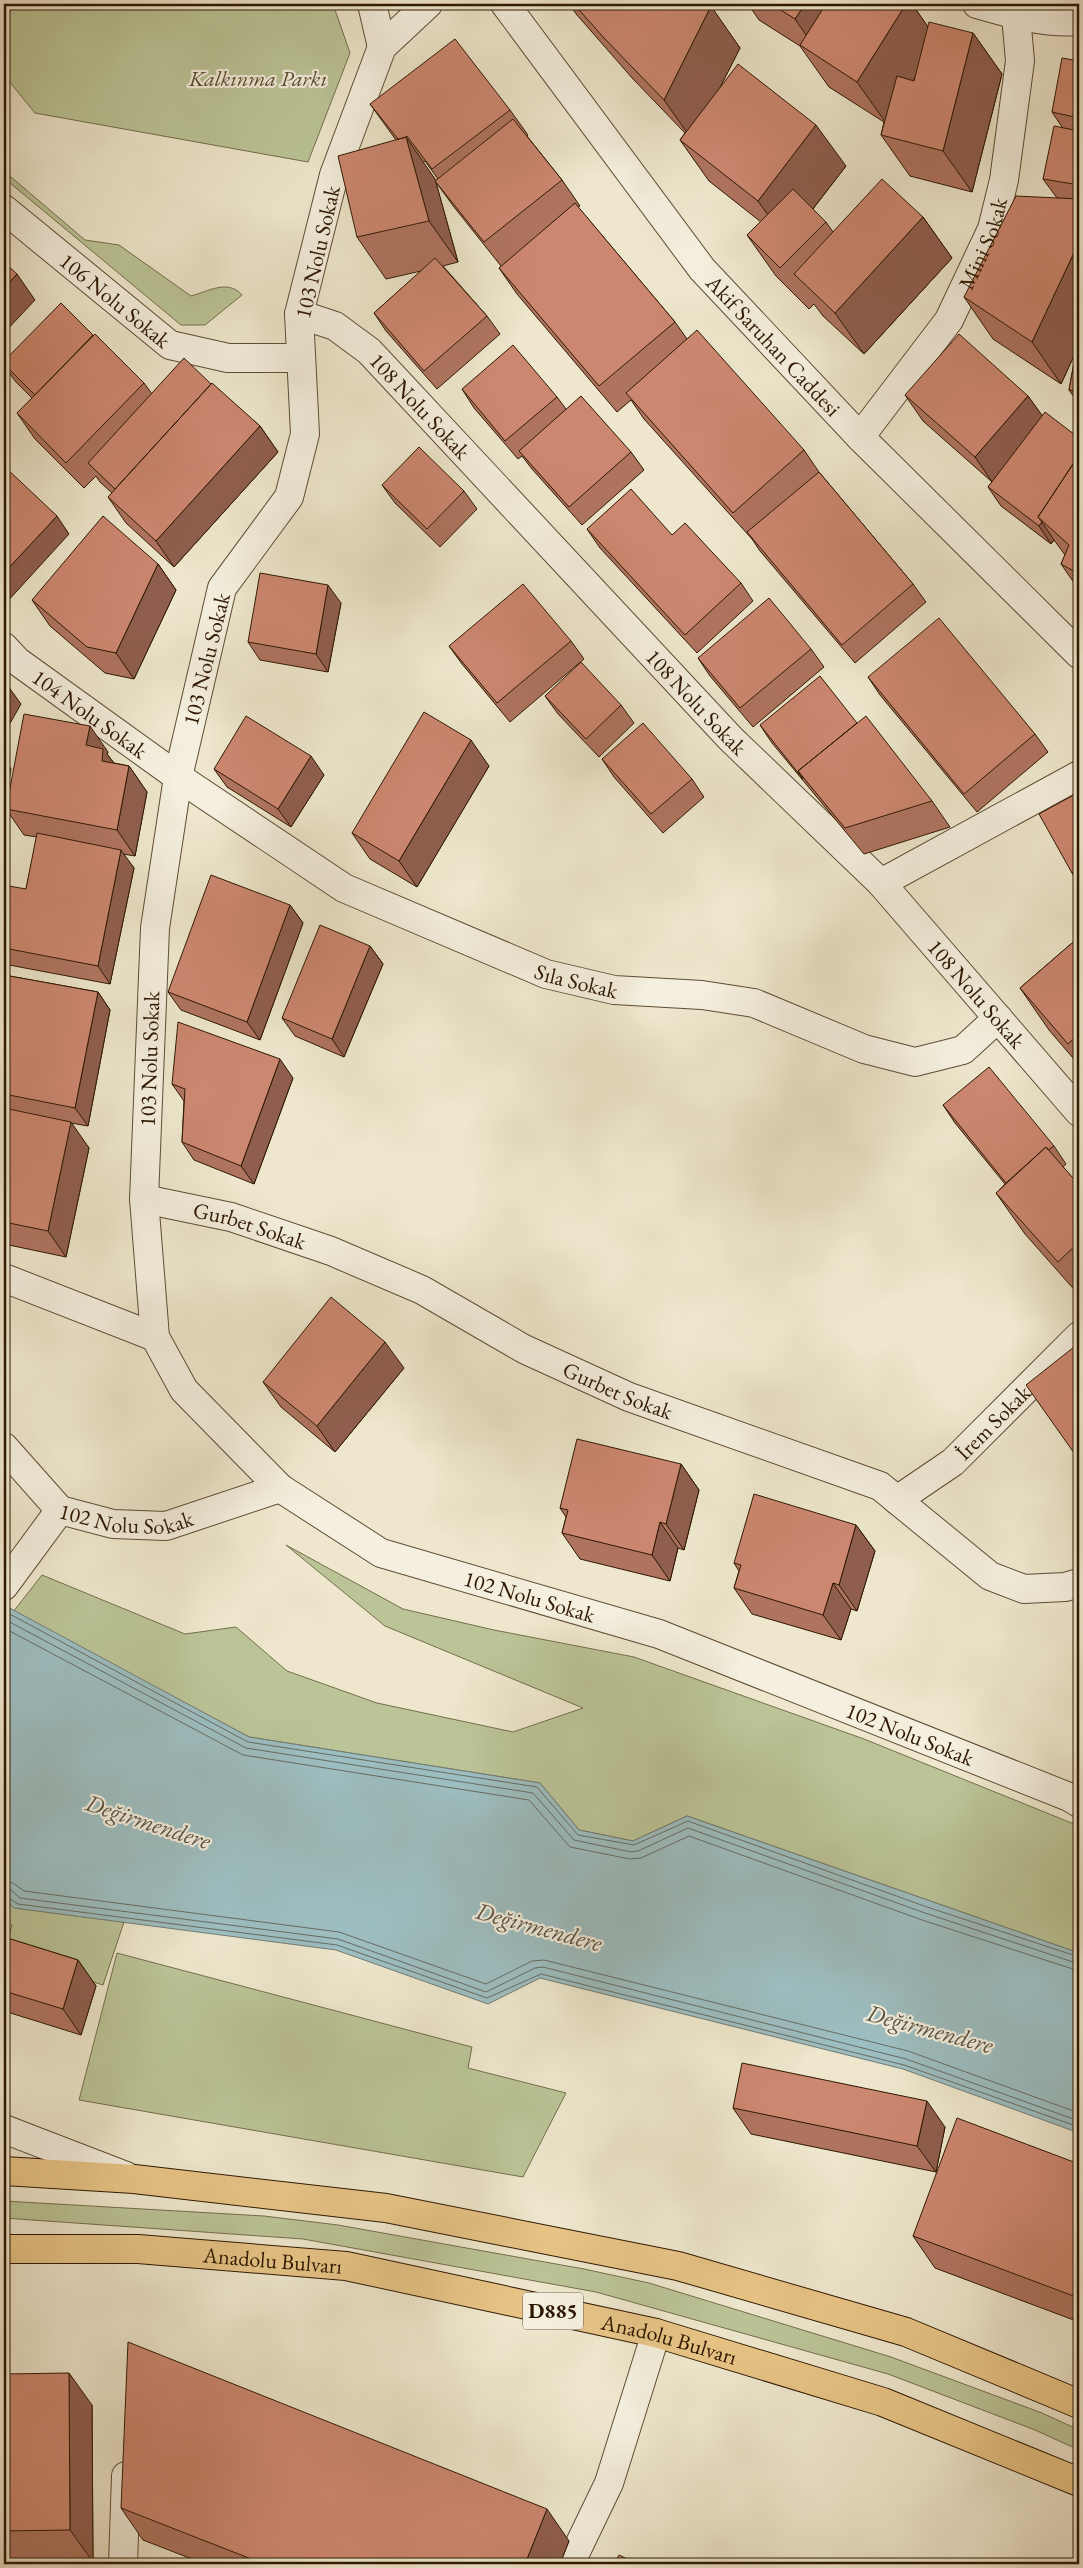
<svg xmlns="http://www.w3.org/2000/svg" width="1083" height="2568" font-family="'EB Garamond',serif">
	<rect width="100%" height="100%" fill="#eee7cd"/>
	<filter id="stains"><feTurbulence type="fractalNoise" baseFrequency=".004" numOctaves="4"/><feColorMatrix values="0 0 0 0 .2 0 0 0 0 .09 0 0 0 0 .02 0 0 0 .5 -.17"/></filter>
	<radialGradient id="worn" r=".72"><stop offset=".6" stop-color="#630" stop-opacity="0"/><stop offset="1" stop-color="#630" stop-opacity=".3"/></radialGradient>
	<!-- green -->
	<path fill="#bbc497" stroke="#746e4c" d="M4,4H333L350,53L308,162L35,113L4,75Z
		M4,171L85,240L119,245L191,296C209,291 228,279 242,295L205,325H181L4,178Z
		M286,1545L403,1609L494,1630L634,1657L864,1739L1079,1826V1953L687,1816L633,1841L579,1830L540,1783L249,1737L13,1612L42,1575L185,1634L236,1627L287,1671L377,1703L513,1732L583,1708L385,1626Z
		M4,1898L15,1908L124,1922L103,1985L4,1954L12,1925L4,1923Z
		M117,1953L472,2047L468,2068L566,2093L523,2177L79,2100Z
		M4,2201L264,2216L338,2225L584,2269L649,2283L891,2357L1042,2413L1079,2430V2450L1035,2430L888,2374L596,2292L303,2239L4,2218Z"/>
	<!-- water -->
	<path fill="#9dbec1" stroke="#717c75" d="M4,1605L249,1737L540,1783L579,1830L633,1841L687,1816L1079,1953V2133L903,2069L540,1978L488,2004L336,1950L14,1908L4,1898Z"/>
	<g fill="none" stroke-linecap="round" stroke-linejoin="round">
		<!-- shore -->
		<path stroke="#666b62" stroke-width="1" d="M4,1611L248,1742L537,1787L578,1835L634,1845L688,1821L927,1907L1079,1957
			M4,1619L246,1748L533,1793L574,1840L631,1852L638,1851L688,1828L925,1913L1079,1964
			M4,1628L243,1755L529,1800L570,1847L630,1859L641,1858L689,1836L922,1920L1079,1971
			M4,1881L13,1883L24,1891L339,1932L486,1984L532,1961L544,1960L908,2051L1079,2113
			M4,1888L11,1890L20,1898L338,1939L486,1992L535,1968L543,1967L906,2059L1079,2121
			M4,1895L18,1904L337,1945L487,1998L541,1974L904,2065L1079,2127"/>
		<!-- minor casing -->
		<g stroke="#5e4c35" stroke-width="30">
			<g id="minor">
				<path d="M372,4L382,47"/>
				<path id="s1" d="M428,4L382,47L334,175L299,314L305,434L289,497L222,588L178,777L155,928L144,1199L155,1337L184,1390L280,1488L381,1553L659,1634L1069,1797L1079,1803"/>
				<path d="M977,4C1011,14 1044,24 1079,21"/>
				<path id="s2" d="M4,209L170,345L228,358H301"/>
				<path id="s3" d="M299,314L335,326L369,351L731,739L881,883L1079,1112"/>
				<path id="s4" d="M860,437L949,320L992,229L1004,180L1020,61L1016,16"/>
				<path id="s5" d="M4,647L17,661L178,777L344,888L546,974L614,990L702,995L754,1003L864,1049L915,1062L963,1050L998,1018"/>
				<path d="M881,883L1079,775"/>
				<path id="s6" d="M144,1199L231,1217L331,1251L422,1290L524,1349L629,1397L880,1486L990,1576L1024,1589L1065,1587L1079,1583"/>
				<path d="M4,1278L155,1337"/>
				<path id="s7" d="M4,1447L60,1510L113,1524L166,1526L280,1488"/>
				<path id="s8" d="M897,1500L953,1462L1079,1336"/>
				<path d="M4,1586L60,1510"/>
				<path d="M4,2129L126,2176"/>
				<path d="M123,2564L126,2476"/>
				<path d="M570,2564L609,2483L656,2333"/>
			</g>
		</g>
		<!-- tertiary casing -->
		<g stroke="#5e4c35" stroke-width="30">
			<g id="tertiary">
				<path id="s9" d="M505,4L702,269L860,437L1079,654"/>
			</g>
		</g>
		<!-- trunk casing -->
		<g stroke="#2e1802" stroke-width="30">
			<g id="trunk">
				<path d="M4,2171L134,2179L386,2208L678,2266L906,2332L1079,2404"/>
				<path id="s10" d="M4,2249H138L346,2266L656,2333L883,2402L1079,2482"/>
			</g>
		</g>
		<!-- minor -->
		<use href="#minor" stroke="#f4efde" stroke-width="28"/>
		<!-- tertiary -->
		<use href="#tertiary" stroke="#f4efde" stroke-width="28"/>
		<!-- trunk -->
		<use href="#trunk" stroke="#e7c486" stroke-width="28"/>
	</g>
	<!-- wall -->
	<path fill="#af7460" stroke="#2e1802" d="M569,4H709L740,48L720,87L846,166L813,209L826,222L833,232L923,217L952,258L864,354L823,316L814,304L809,309L776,276L747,235L761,222L709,181L680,140L685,133L633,79L577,15Z
		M748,4H912L928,27L973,33L1002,74L972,192L910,176L881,135L884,122L829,87L800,46L759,20Z
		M1079,61V404L1069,390L1076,351L1061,384L993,339L964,297L1057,198L1043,179L1062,127L1052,112Z
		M370,104L510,110L528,135L527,136L562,180L580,206L578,207L675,322L687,339L804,450L819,472L913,584L926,602L855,663L760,551L752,539L644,419L631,400L617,412L517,294L499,268L501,266L454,207L435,181L438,179L425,161L423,163L435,179L458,262L443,266L487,316L500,334L437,389L386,331L374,313L421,271L386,279L357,237L396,140Z
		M93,335L144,383L152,394L211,384L260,426L278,452L174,567L126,523L108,497L112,493L100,482L96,476L84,488L35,439L17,413L32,398L15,381L4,365V361Z
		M462,389L557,397L566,409L631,452L644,470L582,525L532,469L522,456L518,459L474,408Z
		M905,395L1028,396L1042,416L1079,438V590L1061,564L1065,555L1054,540L1051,544L1001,506L988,487L992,482L923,421Z
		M382,485L464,491L477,509L440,547L395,503Z
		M587,529L672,535L741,583L753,601L697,653L600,548Z
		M158,564L176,590L134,679L105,673L50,626L32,600Z
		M341,603L328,672L260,660L248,642Z
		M571,641L584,659L510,722L462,664L449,646Z
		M811,649L824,667L753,727L710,676L698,658Z
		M868,677L1035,734L1048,752L977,812L880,695Z
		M545,696L621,705L634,723L599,757L558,714Z
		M857,723L932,801L950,827L864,854L772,743L760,725Z
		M108,752L107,754L114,763L129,766L147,792L135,856L123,854L134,868L110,984L9,965L4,957V912L26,889L37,837L24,835L6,809Z
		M602,759L692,779L704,797L663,833L614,777Z
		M489,766L417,887L370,859L352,833Z
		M214,769L324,775L291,827L227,787Z
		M1079,792V884L1072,873Z
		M290,905L303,923L260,1040L181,1010L168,992Z
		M1079,937V1065L1049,1030L1020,988Z
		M370,946L383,964L344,1057L295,1036L282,1018Z
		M4,975L98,992L110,1010L88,1126L71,1123L89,1148L66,1257L4,1244Z
		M293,1078L254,1184L194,1160L182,1142L184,1101L172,1084Z
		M943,1105L1054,1146L1066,1164L1063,1167L1079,1185V1295L1025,1234L996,1193L1005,1184L955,1123Z
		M404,1368L335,1452L281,1407L263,1382Z
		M681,1464L699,1490L684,1550L678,1548L670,1581L580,1559L562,1533L566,1517L560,1508Z
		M856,1525L875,1551L857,1611L851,1609L841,1640L752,1614L734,1588L739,1571L734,1563Z
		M4,1937L78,1960L96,1986L81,2035L4,2011Z
		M733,2108L945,2127L936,2172L751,2134Z
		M1079,2164V2322L935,2268L913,2236Z
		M4,2374L92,2405L93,2562L4,2563Z
		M121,2508L569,2541L560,2564H205L143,2540Z"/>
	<!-- shaded-wall -->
	<path fill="#8f5e4e" stroke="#2e1802" d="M805,4H860L824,61L795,19Z
		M906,4H912L938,41L886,123L857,82Z
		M711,6L740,48L693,141L664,100Z
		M973,33L1002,74L972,192L943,151Z
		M816,125L846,166L787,242L758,201Z
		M406,137L435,179L458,262L429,221Z
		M923,217L952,258L864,354L835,313Z
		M1079,242V345L1061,384L1032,342Z
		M17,274L35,300L4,333V288Z
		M1028,396L1047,422L993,483L975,457Z
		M260,426L278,452L174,567L156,541Z
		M57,516L69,534L6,603L4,599V573Z
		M1042,522L1054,540L1051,544L1039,526Z
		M158,564L176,590L134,679L116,653Z
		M328,585L341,603L328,672L316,654Z
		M8,686L21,704L4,734V694Z
		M90,726L108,752L107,754L122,774L120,787L86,745Z
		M471,740L489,766L417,887L399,861Z
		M311,756L324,775L291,827L278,809Z
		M4,758L11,769L4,807Z
		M129,766L147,792L135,856L117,830Z
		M121,850L134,868L110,984L98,966Z
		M290,905L303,923L260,1040L247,1022Z
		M370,946L383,964L344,1057L332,1039Z
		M98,992L110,1010L88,1126L75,1108Z
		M280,1059L293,1078L254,1184L241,1166Z
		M71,1122L89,1148L66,1257L48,1231Z
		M385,1342L404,1368L335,1452L317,1426Z
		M681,1464L699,1490L684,1550L666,1524Z
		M660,1522L678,1548L670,1581L652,1555Z
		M856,1525L875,1551L857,1611L839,1585Z
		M833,1583L851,1609L841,1640L823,1615Z
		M78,1960L96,1986L81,2035L63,2009Z
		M927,2101L945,2127L936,2172L917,2146Z
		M69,2373L92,2405L93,2562L70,2530Z
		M547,2509L569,2541L560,2564H525Z"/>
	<!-- building -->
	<path fill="#cc8770" stroke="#2e1802" d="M574,4H709L711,6L664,100L604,38Z
		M771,4H805L795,19Z
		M826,4H906L857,82L800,45Z
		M929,22L973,33L943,151L881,135L897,76L914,81Z
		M455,39L510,110L432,169L407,136L404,138L398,139L370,104Z
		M1062,58L1079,61V118L1052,112Z
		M738,64L816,125L758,201L680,140Z
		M513,119L562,180L484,242L435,181Z
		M1054,126L1079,131V185L1043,179Z
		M406,137L429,221L357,237L338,156Z
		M882,179L923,217L835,313L794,274Z
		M793,189L826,222L780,268L747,235Z
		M1016,196L1079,199V242L1032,342L964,297Z
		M575,203L675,322L599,386L499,268Z
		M435,258L487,316L424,371L374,313Z
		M4,262L17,274L4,288Z
		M61,303L93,335L35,395L4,364V361Z
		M697,330L804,450L733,513L626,393Z
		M95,334L144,383L66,463L17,413Z
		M959,334L1028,396L975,457L905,395Z
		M1079,336V392L1069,390Z
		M513,345L557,397L505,441L462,389Z
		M184,358L211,384L115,489L88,463Z
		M212,383L260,426L156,541L108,497Z
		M581,396L631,452L569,507L519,451Z
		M1045,412L1079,438V455L1038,517L1042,522L1039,526L988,487Z
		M419,447L464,491L427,529L382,485Z
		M1079,455V574L1061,564L1069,545L1038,517Z
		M4,466L57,516L4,573Z
		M819,472L913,584L842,645L747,532Z
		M631,489L672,535L685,523L741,583L685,635L587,529Z
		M103,516L158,564L116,653L87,647L32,600Z
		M260,573L328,585L316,654L248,642Z
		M523,584L571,641L497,703L449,646Z
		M769,598L811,649L740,708L698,658Z
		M939,618L1035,734L964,794L868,677Z
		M581,662L621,705L586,739L545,696Z
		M820,676L857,723L798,771L803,779L760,725Z
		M4,683L8,686L4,694Z
		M424,712L471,740L399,861L352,833Z
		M24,714L90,726L86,745L103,749L102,761L129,766L117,830L6,809Z
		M246,716L311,756L278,809L214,769Z
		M866,716L932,801L845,828L798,771Z
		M643,723L692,779L651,814L602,759Z
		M1079,792V869L1072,873L1039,814Z
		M37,833L121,850L98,966L4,948V912L9,886L26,889Z
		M211,875L290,905L247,1022L168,992Z
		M320,925L370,946L332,1039L282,1018Z
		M1079,937V1034L1068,1044L1020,988Z
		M4,975L98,992L75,1108L4,1094Z
		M178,1022L280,1059L241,1166L182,1142L185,1089L172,1084Z
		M989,1067L1054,1146L1048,1150L1046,1147L1006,1183L943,1105Z
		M4,1108L71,1122L48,1231L4,1222Z
		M1046,1147L1079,1185V1242L1058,1262L996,1193Z
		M331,1297L385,1342L317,1426L263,1382Z
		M1079,1343V1460L1026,1385Z
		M577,1439L681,1464L666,1524L660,1522L652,1555L562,1533L568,1510L560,1508Z
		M754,1494L856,1525L839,1585L833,1583L823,1615L734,1588L741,1565L734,1563Z
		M4,1937L78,1960L63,2009L4,1991Z
		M742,2063L927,2101L917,2146L733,2108Z
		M957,2118L1079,2164V2298L913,2236Z
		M128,2342L547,2509L525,2564H264L121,2508Z
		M69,2373L70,2530L4,2531V2374Z
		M619,2555L638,2564H614Z"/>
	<g text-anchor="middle" stroke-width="4.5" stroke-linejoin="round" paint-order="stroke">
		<!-- shield labels -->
		<rect fill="#f4efde" stroke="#695844" stroke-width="1" x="523" y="2292.5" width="60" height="37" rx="4"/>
		<g font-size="21" font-weight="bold" fill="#2e1802">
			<text x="553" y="2318">D885</text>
		</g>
		<!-- park labels -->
		<g font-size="22" font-style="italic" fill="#584c2f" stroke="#f4efde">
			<text x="258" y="86">Kalkınma Parkı</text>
		</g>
		<!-- street labels -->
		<g font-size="22" fill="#2e1802" stroke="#f4efde">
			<text dy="8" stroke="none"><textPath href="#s4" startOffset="231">Mini Sokak</textPath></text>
			<text transform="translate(317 252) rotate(-77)" y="8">103 Nolu Sokak</text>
			<text dy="8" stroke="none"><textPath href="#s2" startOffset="144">106 Nolu Sokak</textPath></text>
			<text dy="8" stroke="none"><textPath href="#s9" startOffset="435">Akif Saruhan Caddesi</textPath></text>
			<text dy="8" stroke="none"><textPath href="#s3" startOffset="155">108 Nolu Sokak</textPath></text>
			<text transform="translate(206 659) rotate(-76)" y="8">103 Nolu Sokak</text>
			<text dy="8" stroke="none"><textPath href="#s3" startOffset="560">108 Nolu Sokak</textPath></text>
			<text dy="8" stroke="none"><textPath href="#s5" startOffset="109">104 Nolu Sokak</textPath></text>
			<text dy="8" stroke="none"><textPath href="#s5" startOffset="668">Sıla Sokak</textPath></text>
			<text dy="8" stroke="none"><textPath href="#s3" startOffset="965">108 Nolu Sokak</textPath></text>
			<text transform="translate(149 1059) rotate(-88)" y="8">103 Nolu Sokak</text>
			<text dy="8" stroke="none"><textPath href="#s6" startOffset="109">Gurbet Sokak</textPath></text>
			<text dy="8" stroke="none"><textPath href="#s6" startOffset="514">Gurbet Sokak</textPath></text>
			<text dy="8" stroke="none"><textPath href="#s8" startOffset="124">İrem Sokak</textPath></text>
			<text dy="8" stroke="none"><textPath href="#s7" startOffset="152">102 Nolu Sokak</textPath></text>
			<text dy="8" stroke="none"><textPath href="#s1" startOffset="1870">102 Nolu Sokak</textPath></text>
			<text dy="8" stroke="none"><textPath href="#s1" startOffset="2275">102 Nolu Sokak</textPath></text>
			<text dy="8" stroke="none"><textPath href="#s10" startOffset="269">Anadolu Bulvarı</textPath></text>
			<text dy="8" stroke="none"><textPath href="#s10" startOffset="674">Anadolu Bulvarı</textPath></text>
		</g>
		<!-- water labels -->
		<g font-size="24" font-style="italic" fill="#555245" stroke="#f4efde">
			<text transform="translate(148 1822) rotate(18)" y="8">Değirmendere</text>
			<text transform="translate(539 1927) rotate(15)" y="8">Değirmendere</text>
			<text transform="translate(930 2029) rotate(15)" y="8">Değirmendere</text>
		</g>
	</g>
	<!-- margin -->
	<rect width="1083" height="2568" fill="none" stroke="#eee7cd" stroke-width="20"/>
	<rect x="5" y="5" width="1073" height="2558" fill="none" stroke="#2e1802" stroke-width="2.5"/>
	<rect x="10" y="10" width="1063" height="2548" fill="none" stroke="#2e1802"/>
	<rect width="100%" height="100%" filter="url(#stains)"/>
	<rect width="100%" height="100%" fill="url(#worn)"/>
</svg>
